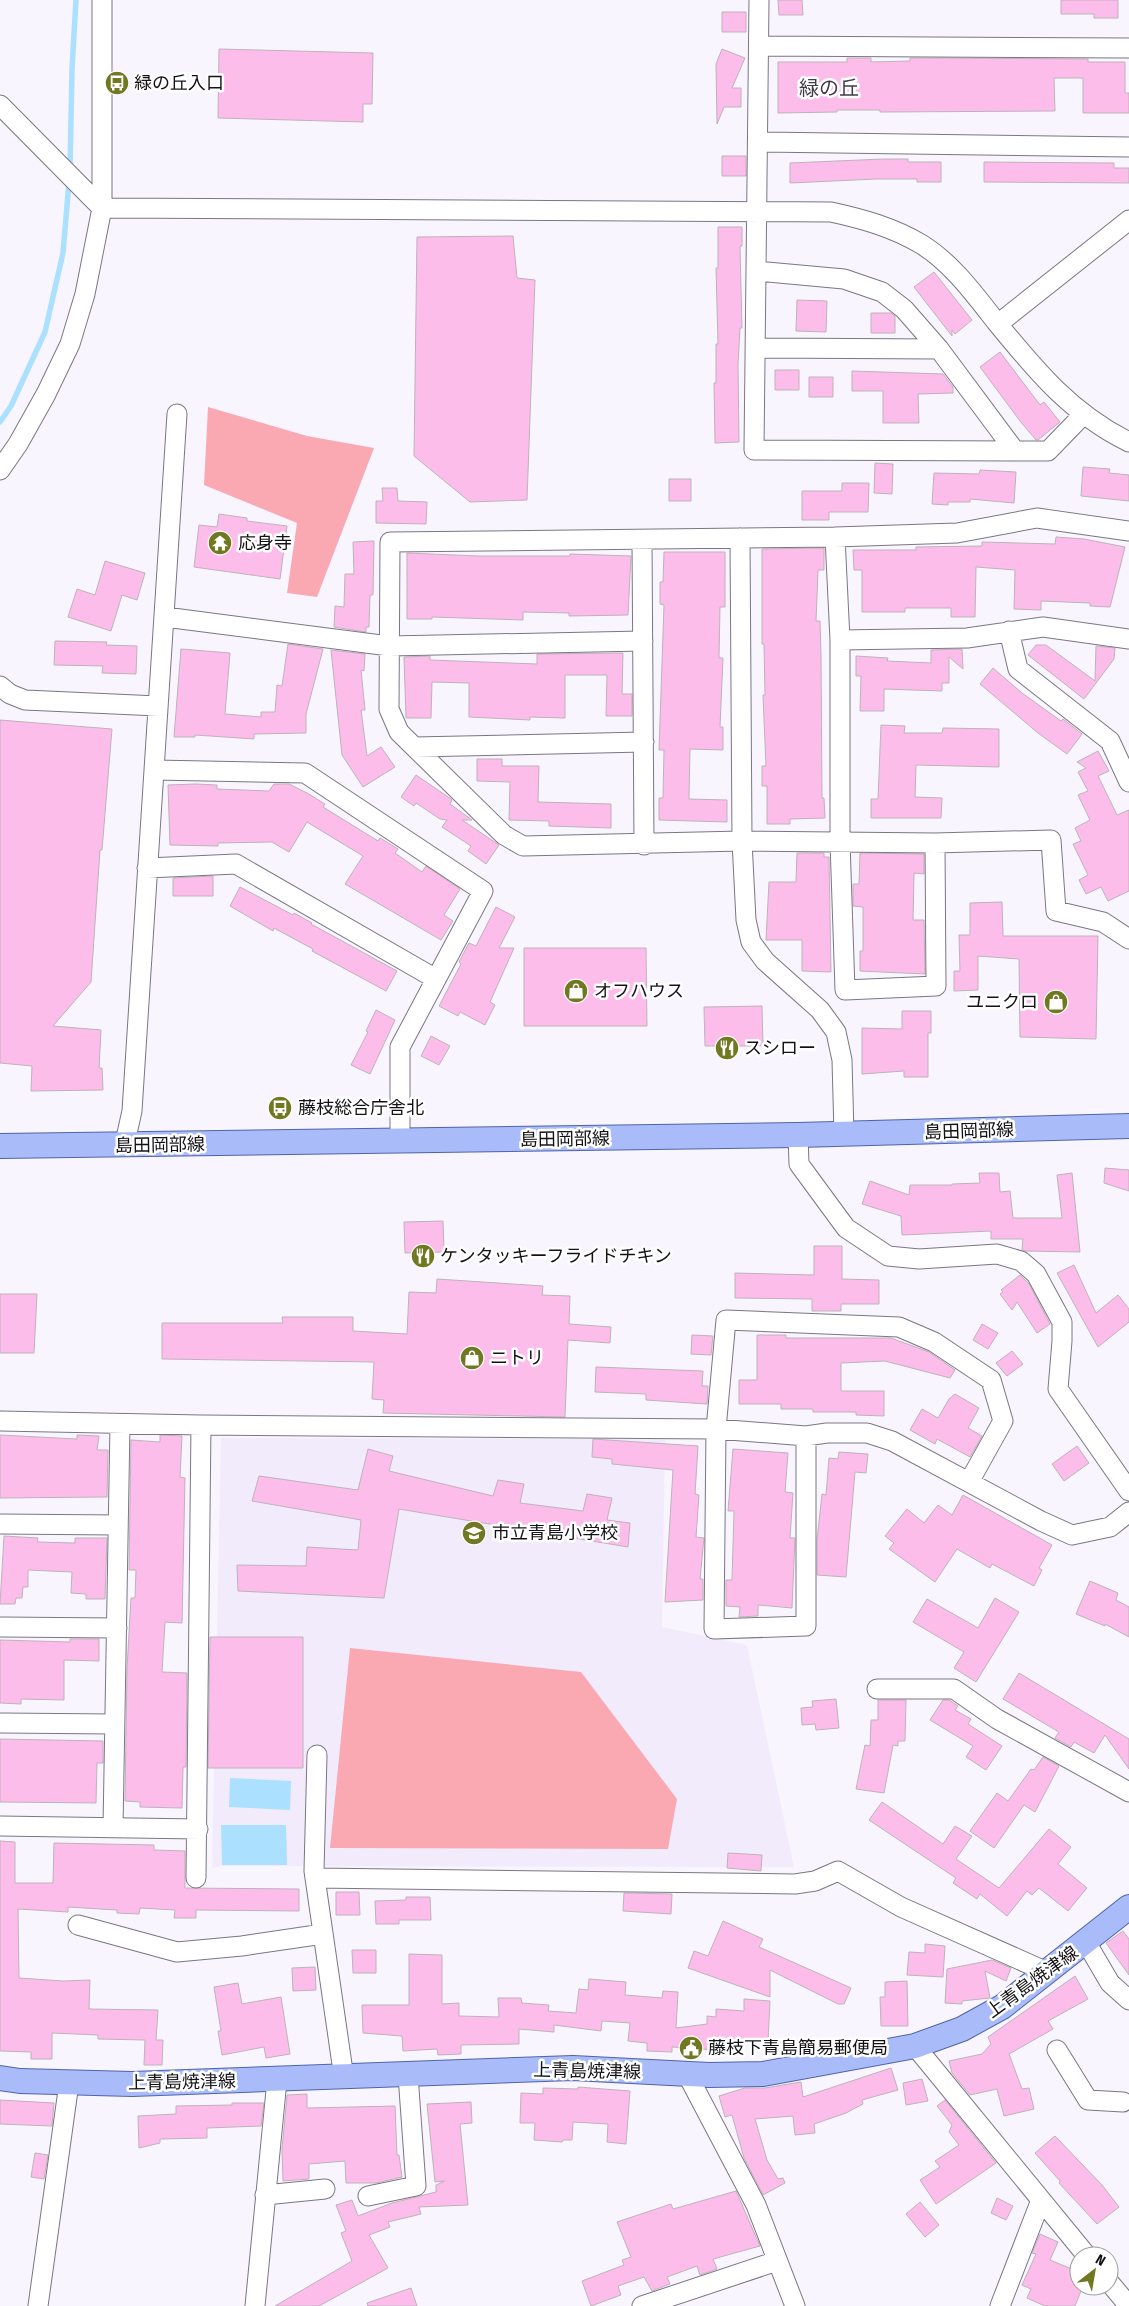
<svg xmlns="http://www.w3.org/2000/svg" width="1129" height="2306" font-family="'Fira Sans Condensed','Noto Sans JP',sans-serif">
	<rect width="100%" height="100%" fill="#f8f5fe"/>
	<!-- built -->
	<path fill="#f2ebfc" d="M221,1438L665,1439L662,1627L747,1645L794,1867L222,1866L212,1868Z"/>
	<!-- green -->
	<path fill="#faa9b3" d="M208,407L307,436L374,448L317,597L287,593L297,523L204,485Z
		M350,1648L581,1672L677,1799L668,1849L330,1848Z"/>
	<!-- water -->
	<path fill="#abe0ff" d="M230,1778L291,1781L290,1810L229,1807Z
		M221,1825H286L287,1865H222Z"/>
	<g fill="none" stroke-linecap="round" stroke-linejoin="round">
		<!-- stream -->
		<path stroke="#abe0ff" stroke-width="5.5" d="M70,170L72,69L76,0
			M0,422L11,406L45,332L63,253L69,182"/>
	</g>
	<!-- building -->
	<path fill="#fcbdea" stroke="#bfb2bb" d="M778,0H802L803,15H779Z
		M1061,0H1118V18H1094V14H1061Z
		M722,12H746V32H722Z
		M219,49L373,53L372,104H363V122L218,118Z
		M722,49L745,58L732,88H741V107H724L717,124L716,64Z
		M847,58H871V62L910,61V58H935L1088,59V62H1125V93H1129V113H1083V78H1054L1055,111L880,112V110H837V112L778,113V62H847Z
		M722,156H746V176H722Z
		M883,159H908V162H941V182H917V179H876L790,183V163Z
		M984,162L1114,163V168H1129V183L984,182Z
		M718,227H742V246H740L742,328H740L738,364L739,442L715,443L714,383H716V344H718L716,268H718Z
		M513,236L517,278L535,280L527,500L470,502L414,456L417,237Z
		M934,272L972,320L955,334L952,330V336L914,287Z
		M797,300L827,301L826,332L796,331Z
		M871,313H891L895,316V333H871Z
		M1000,352L1040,405L1044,402L1060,422L1038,440H1036L1020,421L980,367Z
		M775,370H799V390H775Z
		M852,371L943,374L953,387V393L918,394L919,423H883V391H852Z
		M809,377H833V397H809Z
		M875,463L893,464L892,494L874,493Z
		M1083,467L1110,469L1109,473L1129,475V501L1081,496Z
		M980,470L1016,472L1014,503L970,499V502H948V505L932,504L934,473L979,474Z
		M669,479H691V501H669Z
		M842,483H869L868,512H829V520H802V491H842Z
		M382,488H397L398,501L427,502L426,524L376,523V501H383Z
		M219,514L247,518V521L287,526L280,579L194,567L199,525L217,527Z
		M1056,537L1084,539L1125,547L1110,607L1090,606V603L1041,601V610L1014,609L1015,570L976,567L975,617H951V608H905V612H862V570H854L853,550H916V547L982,546V542L1055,544Z
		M374,541L373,595H370L369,627H366V632L334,627L335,606L344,607L345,574H354L353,542Z
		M824,548V570H818L816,621H820L821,656L822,798H824L825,818L790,819V824H767V786H762V766H766L763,695H765L764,644H762V549Z
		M664,552H725V607H720L719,658H723L720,727H723V750L690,749L689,799L727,800V822L659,820V798H663L664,750H659L664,605L660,604V582H663Z
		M407,553L478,556H570V554L631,556L628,615L569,616V613L523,612V620L432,617V619H407Z
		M105,561L145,573L137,600L122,595L111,631L68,617L77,589L95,595Z
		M55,641L107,642L106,645L137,646L136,674L102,673L103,666L54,665Z
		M288,644L323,649L306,714V733L254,734V739L195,735V737H174L181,649L230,653L225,714L261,717V712H275L277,685L282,686Z
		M1036,645H1046L1095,681L1096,646L1115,648L1114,659L1084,699L1028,655Z
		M962,649L963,669L949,657V683H942V691L884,689V711H860L861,676H856V656L888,658L887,661L931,663V650Z
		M331,650L365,654L364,671L361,670L365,710H361L367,756L381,747L395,767L363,787L342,755Z
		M623,653L622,694H632V716H606L607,675H565V718L530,717V720L469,717V683L432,682L431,718H406L404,657L430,656V660L537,664V654Z
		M993,668L1022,693L1061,721L1063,719L1082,734L1067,754L1038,733L980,684Z
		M0,720L112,729L102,850H100L91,982L53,1026L101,1030L99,1068H102L103,1090L31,1091L32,1066L0,1063Z
		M881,725L905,726L904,733H942L943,728L999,729V767L916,765L915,797L942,798L941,818H871V799H878Z
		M1098,751L1109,771L1098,776L1117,815L1129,810V891L1108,901L1101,887L1086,894L1079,880L1088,875L1073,844L1081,841L1075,828L1090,820L1078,795L1088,791L1078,772L1086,768L1077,762Z
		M477,759H502V766H539L538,802L611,804V828L549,826V821L509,820L510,782L477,781Z
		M416,775L451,799L452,800L450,804L472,820H462L499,845L486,864L468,851L471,846L442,827L447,820L440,819L416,803L414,806L401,797Z
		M196,784L217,785V789L269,791L274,784H289L307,793L325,804L323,807L378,841L380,838L398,849L395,853L422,872L426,866L460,889L444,915L453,921L441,940L345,884L363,856L307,822L289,852L272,842L218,843V846L170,845L168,785Z
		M797,853H824V857H829L831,972L802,971V940H766L769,882H796Z
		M860,853L924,854V874L914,873L913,920H924L925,974L860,971V951H863V907L853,906V884H859Z
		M213,876V896H173V878Z
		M240,887L293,915L294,913L312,923L311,924L397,971L386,991L312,951L313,949L274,928L273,931L230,906Z
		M1002,902L1003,936H1098L1096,1039L1020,1037L1019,959L978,956V990L954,991V971H960L959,935H970V903Z
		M496,907L515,917L499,948H514L490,1002L495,1005L485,1025L460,1012L458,1016L439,1006L461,964L459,962L469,943L476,946Z
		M524,948H646L647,1026H524Z
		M762,1006L763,1046H705L704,1007Z
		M376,1010L395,1020L370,1074L351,1065L368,1032L366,1031Z
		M902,1011H931V1033H928V1077H904V1071L862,1074V1028L902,1029Z
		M431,1036L450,1046L439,1065L421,1056Z
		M1105,1168L1129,1170V1191L1104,1183Z
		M979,1173H999L1000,1192L1010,1191L1013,1218H1062L1057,1175L1072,1173L1080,1252L1026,1251L1022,1250L1023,1239H991V1231L902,1235L901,1216L862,1204L870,1181L909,1195L910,1185H952V1184L980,1183Z
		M443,1221L444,1252L405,1253L404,1222Z
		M814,1246H842V1279L879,1280V1304H841V1311H812V1299L735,1298V1273L814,1275Z
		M1074,1265L1096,1313L1118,1295L1129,1309V1322L1098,1347L1057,1273Z
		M1020,1275L1029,1284L1050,1324L1037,1333L1017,1302L1012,1310L1000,1294L1003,1292L1001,1290Z
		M437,1279L543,1286L542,1295L570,1296L569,1324L611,1327L610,1343L568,1340L565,1417L383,1413L384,1400L372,1399L374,1362L162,1359V1323H283L282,1317H353V1331L407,1334L409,1292L436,1293Z
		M0,1294H37L34,1353H0Z
		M982,1324L998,1333L988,1349L973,1340Z
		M692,1335L713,1336L711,1355L691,1354Z
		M757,1335H786V1338H891L929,1352L955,1370L950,1378L885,1361L841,1363V1391H884V1416L856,1415V1412H813V1409H781V1404H739V1380H757Z
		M1012,1351L1023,1364L1007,1376L996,1363Z
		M596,1367L703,1371L702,1386H708L707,1404L646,1400V1394L595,1392Z
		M955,1394L979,1408L968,1428L982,1436L970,1457L937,1439L935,1444L910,1430L922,1409L938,1418L949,1399Z
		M0,1435L77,1439V1435L99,1436L97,1450H108L107,1497L0,1498Z
		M160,1435L182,1436L180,1477L185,1478L182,1623L165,1622L162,1672L187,1673L186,1767H183L182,1808L140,1807V1802L125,1801L127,1669L131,1598H135L136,1570H129L131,1440L160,1442Z
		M593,1439L698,1446L695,1494L699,1495L696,1537L704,1538L700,1579H703V1600L665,1602L673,1470L612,1464V1459L592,1457Z
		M1077,1446L1089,1463L1064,1481L1052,1464Z
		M368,1449L393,1456L389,1471L493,1496L498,1480L524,1484L520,1503L583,1511L587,1494L612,1498L607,1520L630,1523L628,1547L399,1509L384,1598L238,1591L237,1565L306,1566L307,1547L358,1550L361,1520L252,1501L259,1476L358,1490Z
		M733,1449L788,1453L785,1492L793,1493L790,1538H795L792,1608L758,1605V1616L739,1617L740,1607L726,1606V1580H732L734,1511H728Z
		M839,1452L868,1454L866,1473L855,1472L846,1577L817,1575V1540L822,1494L826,1495L829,1458L838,1459Z
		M963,1495L1052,1545L1039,1568L1042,1570L1034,1586L992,1564L990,1568L957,1549L935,1582L889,1549L894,1543L885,1536L907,1509L924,1523L938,1505L952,1515Z
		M4,1536L38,1538L37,1542L75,1543V1538H107L105,1599H86V1594L71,1593L72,1572L28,1570V1587H23L22,1598H16L15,1604H0Z
		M1090,1581L1118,1593L1116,1600L1129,1607V1637L1105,1624V1626L1076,1614Z
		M995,1598L1019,1612L976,1682L954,1668L964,1652L913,1622L927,1599L978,1628Z
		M210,1637H303V1768H208Z
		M70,1639H99V1661L64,1660V1700L21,1699V1704L0,1703V1640L70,1642Z
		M1019,1673L1129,1739V1769L1105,1735L1094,1753L1074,1742L1071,1747L1055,1738L1059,1732L1003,1699Z
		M836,1699L839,1728L816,1730L815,1724L802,1725L801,1708L813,1707L812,1701Z
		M878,1700H906L905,1741H898V1746L893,1745L884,1793L856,1789L865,1745L870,1746L871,1720H878Z
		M943,1700H949L958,1706L955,1710L971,1719L968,1724L1002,1746L986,1770L966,1757L973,1746L930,1720Z
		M0,1739L103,1741V1763H97L96,1803L0,1802Z
		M1043,1757L1059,1766L1035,1812L1024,1805L994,1848L970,1831L997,1793L1008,1801L1031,1769L1034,1770Z
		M882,1802L943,1844L955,1826L972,1836L956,1859L999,1888L1049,1829L1071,1847L1058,1864L1087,1888L1068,1911L1039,1888L1032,1895L1027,1891L1007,1916L980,1894L977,1899L953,1883L956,1878L869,1820Z
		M0,1841L15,1842V1883H53L54,1843L154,1845V1850L185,1851V1888L299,1889V1911L196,1910V1918H174L175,1910L140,1908L139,1914L117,1913V1910L68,1907V1912L18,1909L19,1978L63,1981L90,1980L89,2009L158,2010L156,2040H163L162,2065H144L145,2040L98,2039V2035L52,2033V2059H31V2052L0,2051Z
		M728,1853L762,1855L761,1871L727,1868Z
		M336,1892H359L360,1915H336Z
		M624,1893L672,1894L671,1914L623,1911Z
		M406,1897H430L431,1920H399V1924H376L375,1901L406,1900Z
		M723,1921L763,1939L759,1947L851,1988L844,2004H838L770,1970V1997L688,1968L694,1951L708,1956Z
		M1123,1931L1129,1939V1975L1106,1943Z
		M925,1944L945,1946L943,1977L907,1975L909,1952L925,1953Z
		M352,1950H376V1973H353Z
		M409,1954L442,1955V2004L459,2003V2016L499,2017L498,1998H521L522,2003L549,2005L548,2011L576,2013L579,1989L588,1990L589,1979L626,1982L625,1995L662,1998L663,1991L678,1992L676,2028L707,2024V2016L716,2017V2009L744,2011V1999L770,2001L768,2041L714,2044L715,2050L672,2047V2052L647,2051V2043L628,2041L630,2023L602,2021L601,2031L554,2025V2032L519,2029V2044L461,2045V2054L438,2055L437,2049L403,2051L402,2036L363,2033L362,2005H409Z
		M992,1960L1011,1968L1006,1981L985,1971L990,1998L962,2001V2004L945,2003L947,1969Z
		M315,1967L316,1990L293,1991L292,1968Z
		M1075,1976L1088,1999L1048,2021L1053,2029L1009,2054L1022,2089L1029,2088L1034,2109L1004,2116L997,2089L970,2095L952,2073L949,2061L982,2054L991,2044L988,2037Z
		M907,1981L908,2026H881L880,1997H885V1982Z
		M238,1983L242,2004L281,1997L290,2054L266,2058L264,2047L222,2055L218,2031H221L214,1987Z
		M891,2068L898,2090L862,2100L863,2104L846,2113L814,2124L815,2133L795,2135L793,2116L755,2119L767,2160L778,2179L783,2178L785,2183L763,2195L744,2158L732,2115L725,2117L719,2096L745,2088H765L801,2082L803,2097Z
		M922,2079L928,2101L906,2105L903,2083Z
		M578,2087L630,2091L626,2144L607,2142L608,2124L573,2122L572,2140H563L562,2142L534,2140L535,2123H520L521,2093L543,2094V2088L578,2089Z
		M307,2094V2108L395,2106L397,2155H399L402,2177L376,2183H346L345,2161L309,2164V2179L283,2181L282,2150L287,2095Z
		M0,2100L54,2103L52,2126L0,2124Z
		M945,2100L996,2163L936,2204L920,2180L940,2167L935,2161L959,2145L949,2132L952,2125L937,2106Z
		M471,2102L472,2123L460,2124L468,2205L419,2207L421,2214L388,2222L390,2227L369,2235L388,2268L319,2306H275L352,2261L341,2233L346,2231L336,2205L352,2200L358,2216L392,2203L436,2192V2185L445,2181L435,2182L427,2104Z
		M232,2103H264L261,2126L207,2128V2138L160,2139V2143L139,2148L138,2116L176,2114V2106L232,2105Z
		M1055,2136L1102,2185L1119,2207L1097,2224L1059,2183L1060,2181L1035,2153Z
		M35,2153L48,2155L44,2179L31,2177Z
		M736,2191L760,2246L713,2259L717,2269L700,2275L697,2266L667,2277L670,2284L652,2291L644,2277L618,2286L621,2295L591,2306L582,2281L624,2265L622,2260L631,2257L617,2222L671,2204L673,2209Z
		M997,2198L1013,2206L1006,2220L991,2213Z
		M920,2202L939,2225L925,2237L906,2214Z
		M1040,2234L1058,2242L1050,2260L1079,2272V2286H1083L1075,2306H1045L1027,2298L1031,2289L1022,2285L1036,2254L1032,2253Z
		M411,2288L417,2306H368L367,2303Z"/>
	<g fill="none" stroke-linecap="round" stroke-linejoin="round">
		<!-- minor casing -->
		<g stroke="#7b7683" stroke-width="21">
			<path id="minor" d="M759,0L754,450L1048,451L1083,415
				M760,46L1129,48
				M0,105L102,208L831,212C863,219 892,227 921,244C952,263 975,295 997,323C1037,372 1072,414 1129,442
				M758,142L1129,147
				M757,271L844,279L882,292L904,309L939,349L1015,451
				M998,324L1129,220
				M756,348L939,349
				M0,470L18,444L46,394L70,344L85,294L102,208V0
				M835,537L840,640V842L845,990L936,986L935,843L742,841L523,846L504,835L399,732L389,709L390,542L835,537L957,533L1037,518L1129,531
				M740,538L742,841L746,920L751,942L765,961L820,1010L836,1032L842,1060L844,1134
				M642,541L644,845
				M165,617L389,646L643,641
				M1009,631L1018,669L1110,741L1129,782
				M840,640L967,638L1043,627L1129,639
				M0,686L10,694L25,700L158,706
				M414,747L644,742
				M154,770L305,773L483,891L400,1047V1142
				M935,843L1051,840L1056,911L1103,922L1129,939
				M147,868L236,864L436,979
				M798,1135L799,1164L846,1228L888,1256L919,1259L997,1254L1021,1261L1036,1274L1062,1322V1341L1058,1389L1129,1491
				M126,1145V1138L132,1111L177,414
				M0,1421L201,1425L716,1429L806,1436L827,1433H867L892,1441L1041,1521L1072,1535L1110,1527L1129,1512
				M806,1436V1626L714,1629L716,1429L726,1320L899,1327L934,1342L991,1380L1003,1421L969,1482
				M0,1524L118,1525
				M0,1627L117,1628
				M877,1689H954L997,1719L1129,1792
				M0,1723L114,1724
				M317,1755L314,1871L344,2078
				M0,1826L198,1829
				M113,1828L120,1424
				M196,1878L201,1425
				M315,1878L795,1884L815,1881L838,1871L901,1907L1047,1972
				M78,1925L177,1952L242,1946L323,1934
				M1086,1942L1110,1983L1129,2000
				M915,2046L1087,2256
				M1057,2050L1088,2100L1123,2102
				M687,2074L756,2205L795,2306
				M265,2195L325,2189
				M368,2196L416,2186L408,2075
				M1109,2282L1129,2306
				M38,2306L69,2083
				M255,2306L277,2080
				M642,2306L777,2261
				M1000,2306L1041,2200"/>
		</g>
		<!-- major casing -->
		<g stroke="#4f64a7" stroke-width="26">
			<path id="major" d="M0,1146L798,1135L1129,1126
				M0,2078L20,2081L132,2084L573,2068L709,2075L763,2074L915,2046L962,2029L1002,2007L1129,1907"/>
		</g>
		<!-- minor -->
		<use href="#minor" stroke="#fff" stroke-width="19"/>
		<!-- major -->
		<use href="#major" stroke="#a9bcf9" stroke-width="24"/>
	</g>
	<!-- icons -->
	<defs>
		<g id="bus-disc" transform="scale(1.25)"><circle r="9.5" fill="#707822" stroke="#fff"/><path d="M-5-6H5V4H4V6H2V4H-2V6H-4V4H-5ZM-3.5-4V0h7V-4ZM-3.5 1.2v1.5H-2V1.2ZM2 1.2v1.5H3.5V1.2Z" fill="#fff"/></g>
		<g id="temple-disc" transform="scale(1.25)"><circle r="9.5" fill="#707822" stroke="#fff"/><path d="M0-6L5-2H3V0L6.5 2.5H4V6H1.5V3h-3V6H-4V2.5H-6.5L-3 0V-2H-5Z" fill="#fff"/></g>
		<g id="shop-disc" transform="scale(1.25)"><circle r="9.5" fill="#707822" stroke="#fff"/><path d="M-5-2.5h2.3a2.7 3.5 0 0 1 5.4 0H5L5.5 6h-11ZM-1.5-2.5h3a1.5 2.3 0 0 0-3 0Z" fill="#fff"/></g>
		<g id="restaurant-disc" transform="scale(1.25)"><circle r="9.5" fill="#707822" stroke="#fff"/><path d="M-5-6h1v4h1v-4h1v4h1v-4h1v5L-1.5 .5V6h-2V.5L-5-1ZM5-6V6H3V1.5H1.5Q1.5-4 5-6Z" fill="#fff"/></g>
		<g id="school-disc" transform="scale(1.25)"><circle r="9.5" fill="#707822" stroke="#fff"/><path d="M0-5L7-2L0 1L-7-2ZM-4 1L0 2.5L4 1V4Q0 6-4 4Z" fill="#fff"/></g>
		<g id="civic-disc" transform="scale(1.25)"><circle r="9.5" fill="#707822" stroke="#fff"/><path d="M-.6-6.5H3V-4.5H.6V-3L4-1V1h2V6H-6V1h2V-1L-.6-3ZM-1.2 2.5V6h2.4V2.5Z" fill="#fff"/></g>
	</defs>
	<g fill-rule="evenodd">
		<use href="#bus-disc" x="117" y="83"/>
		<use href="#temple-disc" x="220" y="543"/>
		<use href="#shop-disc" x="576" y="991"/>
		<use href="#shop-disc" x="1056" y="1002"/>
		<use href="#restaurant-disc" x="727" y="1048"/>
		<use href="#bus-disc" x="280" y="1108"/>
		<use href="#restaurant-disc" x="423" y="1256"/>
		<use href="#shop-disc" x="472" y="1358"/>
		<use href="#school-disc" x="474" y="1533"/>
		<use href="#civic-disc" x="691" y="2048"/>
	</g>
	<g text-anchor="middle" stroke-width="5" stroke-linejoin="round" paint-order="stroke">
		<!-- poi labels -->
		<g font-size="18" fill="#131115" stroke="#fff" text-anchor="start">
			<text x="134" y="89">緑の丘入口</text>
			<text x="238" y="549">応身寺</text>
			<text x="594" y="997">オフハウス</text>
			<text x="1038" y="1008" text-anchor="end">ユニクロ</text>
			<text x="744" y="1054">スシロー</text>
			<text x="298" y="1114">藤枝総合庁舎北</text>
			<text x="440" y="1262">ケンタッキーフライドチキン</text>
			<text x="490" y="1364">ニトリ</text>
			<text x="492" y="1539">市立青島小学校</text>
			<text x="708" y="2054">藤枝下青島簡易郵便局</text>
		</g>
		<!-- street labels -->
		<g font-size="18" fill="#131115" stroke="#fff">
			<text transform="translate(969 1131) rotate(-2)" y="6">島田岡部線</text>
			<text transform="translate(565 1139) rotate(-1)" y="6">島田岡部線</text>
			<text transform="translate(160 1145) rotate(-1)" y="6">島田岡部線</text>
			<text transform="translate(1032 1982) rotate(-36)" y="6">上青島焼津線</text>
			<text transform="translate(587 2071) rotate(1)" y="6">上青島焼津線</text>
			<text transform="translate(182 2082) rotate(-1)" y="6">上青島焼津線</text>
		</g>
		<!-- quarter labels -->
		<g font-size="20" fill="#403c46" stroke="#fff">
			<text x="829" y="95">緑の丘</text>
		</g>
	</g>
	<!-- north arrow -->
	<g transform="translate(1094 2271) rotate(31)"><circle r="24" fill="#ffffff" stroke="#a1a0a1"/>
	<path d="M0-4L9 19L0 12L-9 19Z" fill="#707822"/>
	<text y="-8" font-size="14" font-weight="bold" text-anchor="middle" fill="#131115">N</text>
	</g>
</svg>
